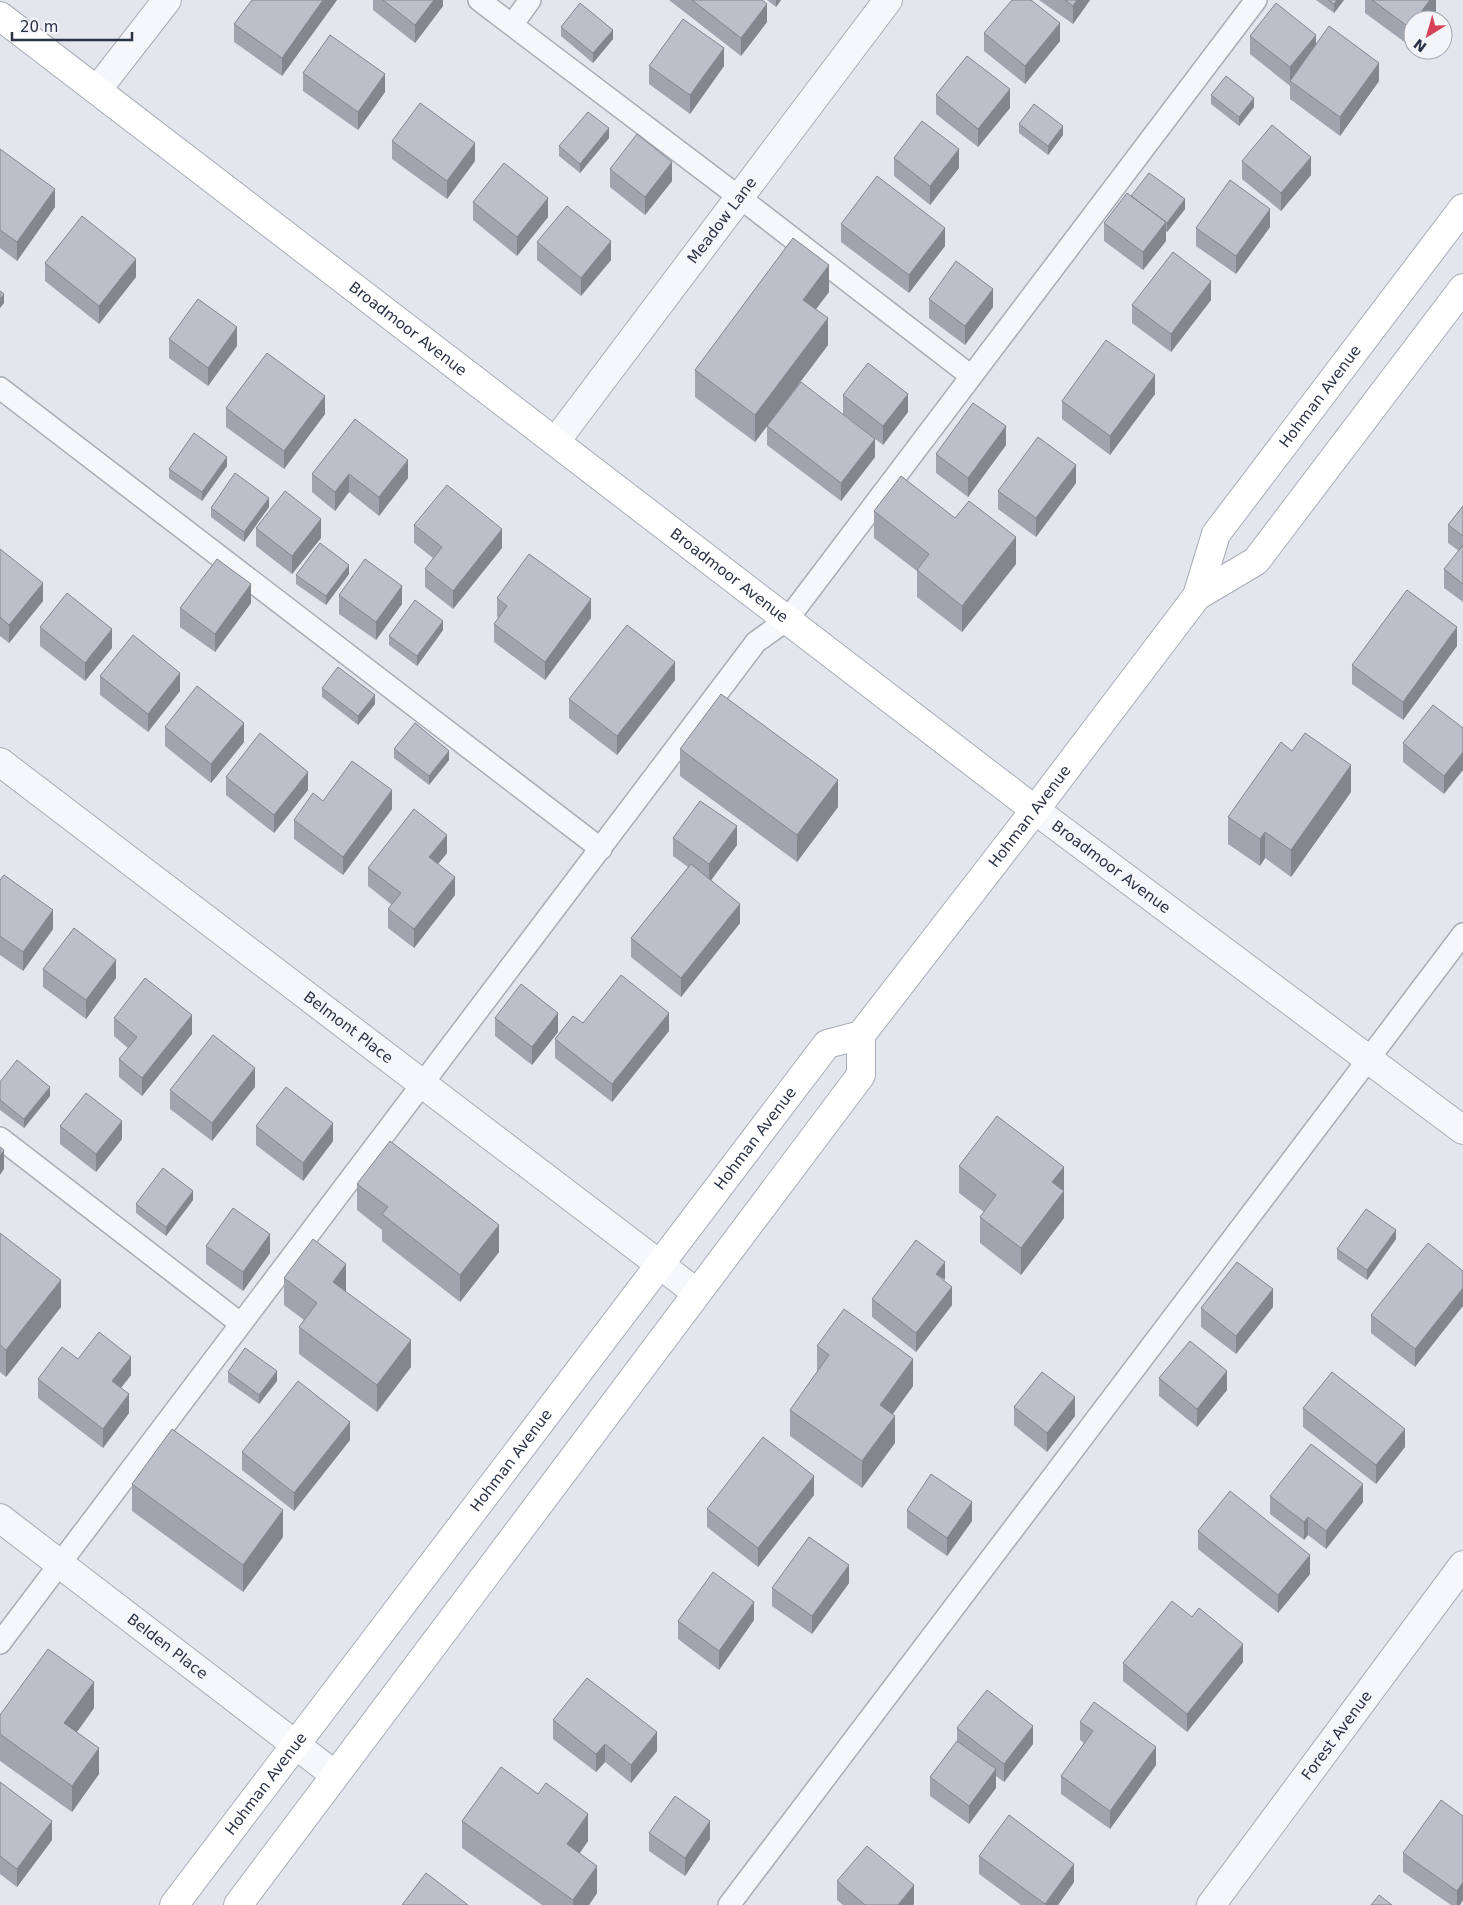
<svg xmlns="http://www.w3.org/2000/svg" width="1463" height="1905" font-family="'DejaVu Sans',sans-serif">
	<rect width="100%" height="100%" fill="#e3e6ec"/>
	<g fill="none" stroke-linecap="round" stroke-linejoin="round">
		<!-- lane casing -->
		<g stroke="#a7adb7" stroke-width="24">
			<path id="lane" d="M479,0L739,197L971,376
				M512,25L530,0
				M0,388L601,849
				M0,1138L241,1324
				M0,1643L756,642L787,620L1256,0
				M729,1905L1463,934"/>
		</g>
		<!-- street casing -->
		<g stroke="#a7adb7" stroke-width="30">
			<g id="street">
				<path d="M97,90L167,0"/>
				<path id="s1" d="M556,441L888,0"/>
				<path id="s2" d="M0,762L697,1293"/>
				<path id="s3" d="M1035,810L1463,1130"/>
				<path id="s4" d="M0,1518L335,1775"/>
				<path id="s5" d="M1211,1905L1463,1565"/>
			</g>
		</g>
		<!-- secondary casing -->
		<g stroke="#a7adb7" stroke-width="30">
			<g id="secondary">
				<path id="s6" d="M0,16L1035,810"/>
				<path d="M1197,596L1256,561L1463,288"/>
				<path id="s7" d="M174,1905L827,1044L861,1035L1035,810L1197,596L1216,534L1463,208"/>
				<path d="M238,1905L861,1075V1035"/>
			</g>
		</g>
		<!-- lane -->
		<use href="#lane" stroke="#f6f7fa" stroke-width="21"/>
		<!-- street -->
		<use href="#street" stroke="#f6f7fa" stroke-width="28"/>
		<!-- secondary -->
		<use href="#secondary" stroke="#fff" stroke-width="28"/>
	</g>
	<!-- wall -->
	<path fill="#a0a4ae" d="M252,0H337L282,76L234,42V24Z
		M373,0H443V6L415,43L373,10Z
		M669,0H762L767,22L741,56Z
		M767,0H781L776,7Z
		M1039,0H1090L1073,24Z
		M1316,0H1344L1334,13Z
		M1365,0H1436V11L1429,20H1413L1410,46L1365,13Z
		M561,27L613,39L593,63L561,36Z
		M984,33L1060,41L1025,84L984,51Z
		M1250,36L1316,45L1379,81L1340,136L1290,99V86L1250,54Z
		M649,66H724L690,114L649,84Z
		M303,73L385,92L358,130L303,91Z
		M936,95L1010,108L978,147L936,114Z
		M1211,95L1254,107L1239,126L1211,104Z
		M1019,124L1063,135L1048,155L1019,133Z
		M609,138L580,173L559,156V146Z
		M392,141L475,161L447,199L392,159Z
		M0,149L55,207L17,261L0,248Z
		M894,158L959,168L930,205L894,176Z
		M1242,161L1311,175L1281,211L1242,179Z
		M610,169L672,181L645,215L610,187Z
		M1131,196L1185,209L1167,232L1166,231V241L1143,270L1104,241V223Z
		M473,202L548,217L517,256L473,220Z
		M841,224L945,246L909,293L841,242Z
		M1270,227L1236,274L1196,246V228Z
		M537,242L611,260L581,296L537,260Z
		M45,263L136,277L99,324L45,281Z
		M829,292L816,309L828,345L755,442L695,397V370Z
		M929,299L993,307L965,345L929,318Z
		M1211,300L1171,352L1132,323V305Z
		M169,339L237,346L208,386L169,358Z
		M1155,394L1110,455L1062,419V401Z
		M843,395L908,412L883,445L843,414Z
		M226,408L325,414L284,469L226,427Z
		M355,419L408,478L379,516L349,492L335,511L312,492V474Z
		M767,426L875,457L841,501L767,445Z
		M1006,445L968,497L936,473V454Z
		M227,466L202,501L169,478V469Z
		M1076,483L1036,537L998,509V491Z
		M1463,506V602L1444,588V569L1459,551L1448,543V525Z
		M269,507L244,542L211,517V508Z
		M874,511L955,518L1016,564L962,632L917,597V571L874,538Z
		M414,525L502,548L453,609L425,587V569L433,558L414,543Z
		M256,528L321,538L292,574L256,546Z
		M0,549L43,601L9,643L0,636Z
		M349,574L326,605L296,584V575Z
		M339,595L402,604L376,640L339,614Z
		M497,598L591,618L545,680L494,642V624L498,618L497,616Z
		M251,603L215,652L180,627V608Z
		M40,627L112,648L85,681L40,646Z
		M443,630L417,666L389,645V636Z
		M1457,646L1403,720L1352,684V665Z
		M100,676L180,691L148,732L100,695Z
		M675,680L617,755L569,718V699Z
		M322,688L375,704L358,725L322,697Z
		M165,727L244,742L211,783L165,746Z
		M1463,728L1444,794L1403,762V743Z
		M394,749L449,760L429,785L394,758Z
		M680,749L838,807L797,862L680,776Z
		M226,777L308,790L274,833L226,795Z
		M1351,792L1291,877L1265,858L1260,866L1228,844V817Z
		M323,801L392,809L343,875L294,839V820Z
		M673,838L737,845L711,880L740,923L681,997L631,957V938L688,867L673,856Z
		M447,853L438,864L455,895L414,948L388,928V909L392,905L368,886V868Z
		M0,880L53,929L23,971L0,955Z
		M43,969L116,978L86,1019L43,987Z
		M114,1018L192,1034L142,1096L119,1077V1059L128,1048L114,1036Z
		M495,1018L558,1032L532,1065L495,1036Z
		M583,1023L669,1031L612,1102L555,1058V1039Z
		M0,1082L50,1096L24,1128L0,1110Z
		M255,1087L212,1141L170,1109V1090Z
		M60,1126L122,1139L96,1172L60,1144Z
		M256,1126L333,1141L303,1181L256,1145Z
		M959,1166L1064,1191V1218L1021,1275L980,1243V1217L984,1212L959,1193Z
		M357,1184L499,1252L460,1302L382,1241V1230L357,1210Z
		M193,1200L166,1236L136,1213V1204Z
		M0,1233L61,1307L6,1377L0,1372Z
		M1396,1239L1367,1280L1337,1259V1249Z
		M206,1246L270,1253L243,1291L206,1264Z
		M1463,1271L1415,1367L1371,1333V1315Z
		M284,1278L346,1291L345,1292L411,1367L377,1412L299,1354V1327L304,1320L284,1305Z
		M945,1281L952,1305L916,1352L872,1317V1299Z
		M1273,1307L1236,1354L1201,1327V1308Z
		M817,1346L913,1386L893,1414L895,1443L862,1488L790,1436V1410L817,1372Z
		M78,1359L131,1375L121,1388L129,1413L103,1448L38,1398V1379Z
		M228,1372L277,1381L259,1404L228,1382Z
		M1159,1378L1227,1390L1197,1427L1159,1396Z
		M1014,1407L1075,1416L1047,1452L1014,1425Z
		M1303,1408L1405,1447L1376,1484L1303,1427Z
		M350,1440L294,1511L242,1470V1452Z
		M132,1484L283,1537L243,1592L132,1511Z
		M814,1495L758,1567L707,1527V1509Z
		M1270,1496L1363,1502L1326,1549L1308,1535L1304,1540L1270,1514Z
		M907,1510L972,1521L947,1556L907,1528Z
		M1198,1531L1310,1574L1278,1613L1198,1549Z
		M849,1583L812,1634L772,1606V1588Z
		M754,1620L719,1670L678,1639V1621Z
		M1243,1662L1187,1732L1123,1681V1663Z
		M94,1708L77,1732L99,1774L72,1812L0,1761V1715Z
		M553,1720L657,1751L631,1783L605,1762L596,1772L553,1739Z
		M1080,1722L1156,1765L1110,1829L1061,1794V1776L1084,1743L1080,1740Z
		M957,1728L1033,1744L1004,1782L996,1776V1788L969,1824L930,1796V1777L957,1741Z
		M0,1782L52,1840L17,1887L0,1874Z
		M1463,1816V1900L1460,1905H1451L1403,1872V1853Z
		M462,1821L588,1841L580,1853L597,1893L589,1905H542L462,1848Z
		M649,1833L710,1839L685,1876L649,1851Z
		M979,1856L1074,1882L1058,1905H1021L979,1874Z
		M837,1881L914,1904L913,1905H843L837,1900Z"/>
	<!-- shaded-wall -->
	<path fill="#82868d" d="M323,0H337L282,76V58Z
		M434,0H443V6L415,43V25Z
		M776,0H781L776,7Z
		M1077,0H1090L1073,24V6Z
		M1337,0H1344L1334,13V4Z
		M1429,0H1436V11L1429,20H1415Z
		M767,4V22L741,56V38Z
		M1060,23V41L1025,84V66Z
		M1413,23V42L1410,46V28Z
		M613,30V39L593,63V53Z
		M1316,35V53L1290,81V67Z
		M724,48V66L690,114V95Z
		M1379,63V81L1340,136V117Z
		M385,74V92L358,130V112Z
		M1010,89V108L978,147V129Z
		M1254,98V107L1239,126V117Z
		M1063,126V135L1048,155V146Z
		M609,128V138L580,173V164Z
		M475,143V161L447,199V181Z
		M959,149V168L930,205V186Z
		M1311,157V175L1281,211V193Z
		M672,162V181L645,215V197Z
		M55,189V207L17,261V242Z
		M548,198V217L517,256V237Z
		M1185,199V209L1167,232V223Z
		M1270,209V227L1236,274V256Z
		M1166,222V241L1143,270V252Z
		M945,228V246L909,293V275Z
		M611,241V260L581,296V278Z
		M136,259V277L99,324V306Z
		M829,265V292L803,326V300Z
		M1211,281V300L1171,352V334Z
		M993,289V307L965,345V326Z
		M4,294V303L0,308V299Z
		M828,318V345L755,442V415Z
		M237,327V346L208,386V368Z
		M1155,375V394L1110,455V436Z
		M908,394V412L883,445V426Z
		M325,396V414L284,469V451Z
		M1006,426V445L968,497V478Z
		M875,439V457L841,501V483Z
		M227,457V466L202,501V492Z
		M408,460V478L379,516V497Z
		M1076,465V483L1036,537V518Z
		M349,474V492L335,511V492Z
		M269,498V507L244,542V532Z
		M321,519V538L292,574V556Z
		M502,529V548L453,609V591Z
		M1016,537V564L962,632V606Z
		M349,565V574L326,605V596Z
		M43,583V601L9,643V625Z
		M251,584V603L215,652V634Z
		M402,586V604L376,640V622Z
		M591,599V618L545,680V662Z
		M443,621V630L417,666V656Z
		M1457,627V646L1403,720V702Z
		M112,629V648L85,681V663Z
		M675,662V680L617,755V736Z
		M180,673V691L148,732V714Z
		M375,695V704L358,725V716Z
		M244,723V742L211,783V764Z
		M449,751V760L429,785V776Z
		M1463,752V770L1444,794V776Z
		M1351,765V792L1291,877V850Z
		M308,772V790L274,833V815Z
		M838,780V807L797,862V835Z
		M392,790V809L343,875V857Z
		M737,826V845L709,883V864Z
		M1265,832V858L1260,866V839Z
		M447,835V853L429,875V857Z
		M455,877V895L414,948V929Z
		M740,904V923L681,997V978Z
		M53,910V929L23,971V952Z
		M116,960V978L86,1019V1000Z
		M558,1013V1032L532,1065V1047Z
		M669,1013V1031L612,1102V1084Z
		M192,1015V1034L142,1096V1078Z
		M255,1068V1087L212,1141V1123Z
		M50,1087V1096L24,1128V1119Z
		M122,1121V1139L96,1172V1154Z
		M333,1123V1141L303,1181V1163Z
		M4,1150V1169L0,1175V1156Z
		M1064,1167V1218L1021,1275V1248L1052,1182Z
		M193,1191V1200L166,1236V1227Z
		M499,1225V1252L460,1302V1275Z
		M1396,1230V1239L1367,1280V1270Z
		M270,1234V1253L243,1291V1272Z
		M945,1262V1280L936,1274Z
		M346,1264V1291L333,1309V1282Z
		M61,1280V1307L6,1377V1350Z
		M952,1287V1305L916,1352V1333Z
		M1463,1288V1306L1415,1367V1349Z
		M1273,1289V1307L1236,1354V1336Z
		M411,1340V1367L377,1412V1385Z
		M131,1357V1375L112,1399V1381Z
		M913,1359V1386L880,1431V1405Z
		M277,1371V1381L259,1404V1395Z
		M1227,1371V1390L1197,1427V1409Z
		M129,1394V1413L103,1448V1429Z
		M1075,1397V1416L1047,1452V1433Z
		M895,1416V1443L862,1488V1461Z
		M350,1422V1440L294,1511V1493Z
		M1405,1429V1447L1376,1484V1465Z
		M814,1476V1495L758,1567V1548Z
		M1363,1484V1502L1326,1549V1531Z
		M972,1502V1521L947,1556V1538Z
		M283,1510V1537L243,1592V1565Z
		M1308,1517V1535L1304,1540V1522Z
		M1310,1555V1574L1278,1613V1595Z
		M849,1565V1583L812,1634V1616Z
		M754,1602V1620L719,1670V1651Z
		M1243,1644V1662L1187,1732V1714Z
		M94,1682V1708L64,1750V1723Z
		M1033,1726V1744L1004,1782V1764Z
		M657,1732V1751L631,1783V1765Z
		M605,1744V1762L596,1772V1754Z
		M1156,1747V1765L1110,1829V1811Z
		M99,1748V1774L72,1812V1786Z
		M996,1769V1788L969,1824V1806Z
		M588,1814V1841L567,1871V1844Z
		M52,1821V1840L17,1887V1869Z
		M710,1821V1839L685,1876V1858Z
		M1074,1864V1882L1058,1905H1045Z
		M597,1866V1893L589,1905H573V1900Z
		M1463,1882V1900L1460,1905H1457V1891Z
		M914,1885V1904L913,1905H898Z"/>
	<!-- building -->
	<path fill="#babfca" stroke="#82868d" d="M252,0H323L282,58L234,24Z
		M383,0H434L415,25Z
		M692,0H762L767,4L741,38Z
		M1012,0H1031L1060,23L1025,66L984,33Z
		M1065,0H1077L1073,6Z
		M1328,0H1337L1334,4Z
		M1372,0H1430L1415,20H1413V23L1410,28Z
		M580,3L613,30L593,53L561,27Z
		M1276,3L1316,35L1290,67L1250,36Z
		M683,19L724,48L690,95L649,66Z
		M1329,26L1379,63L1340,117L1290,81Z
		M330,35L385,74L358,112L303,73Z
		M967,56L1010,89L978,129L936,95Z
		M1226,76L1254,98L1239,117L1211,95Z
		M420,103L475,143L447,181L392,141Z
		M1034,104L1063,126L1048,146L1019,124Z
		M588,112L609,128L580,164L559,146Z
		M922,121L959,149L930,186L894,158Z
		M1272,125L1311,157L1281,193L1242,161Z
		M637,134L672,162L645,197L610,169Z
		M0,149L55,189L17,242L0,230Z
		M504,163L548,198L517,237L473,202Z
		M1149,173L1185,199L1167,223L1131,196Z
		M877,176L945,228L909,275L841,224Z
		M1230,180L1270,209L1236,256L1196,228Z
		M1127,193L1166,222L1143,252L1104,223Z
		M567,206L611,241L581,278L537,242Z
		M82,216L136,259L99,306L45,263Z
		M793,238L829,265L803,300L828,318L755,415L695,370Z
		M1173,252L1211,281L1171,334L1132,305Z
		M956,261L993,289L965,326L929,299Z
		M0,291L4,294L0,299Z
		M198,299L237,327L208,368L169,339Z
		M1106,340L1155,375L1110,436L1062,401Z
		M267,353L325,396L284,451L226,408Z
		M868,363L908,394L883,426L843,395Z
		M801,382L875,439L841,483L767,426Z
		M973,403L1006,426L968,478L936,454Z
		M355,419L408,460L379,497L349,474L335,492L312,474Z
		M194,433L227,457L202,492L169,469Z
		M1038,437L1076,465L1036,518L998,491Z
		M235,473L269,498L244,532L211,508Z
		M901,476L955,518L969,501L1016,537L962,606L917,570L929,554L874,511Z
		M447,485L502,529L453,591L425,569L442,547L414,525Z
		M285,491L321,519L292,556L256,528Z
		M1463,506V536L1448,525Z
		M320,543L349,565L326,596L296,575Z
		M1463,545V584L1444,569Z
		M0,549L43,583L9,625L0,617Z
		M529,554L591,599L545,662L494,624L507,606L497,598Z
		M217,559L251,584L215,634L180,608Z
		M365,559L402,586L376,622L339,595Z
		M1407,590L1457,627L1403,702L1352,665Z
		M67,593L112,629L85,663L40,627Z
		M415,600L443,621L417,656L389,636Z
		M627,625L675,662L617,736L569,699Z
		M133,635L180,673L148,714L100,676Z
		M338,667L375,695L358,716L322,688Z
		M197,686L244,723L211,764L165,727Z
		M721,694L838,780L797,835L680,749Z
		M1433,705L1463,728V752L1444,776L1403,743Z
		M415,723L449,751L429,776L394,749Z
		M260,733L308,772L274,815L226,777Z
		M1305,733L1351,765L1291,850L1265,832L1260,839L1228,817L1281,742L1292,751Z
		M352,761L392,790L343,857L294,820L313,793L323,801Z
		M700,801L737,826L709,864L673,838Z
		M414,809L447,835L429,857L455,877L414,929L388,909L401,893L368,868Z
		M691,864L740,904L681,978L631,938Z
		M4,875L53,910L23,952L0,936V880Z
		M74,928L116,960L86,1000L43,969Z
		M621,975L669,1013L612,1084L555,1039L573,1016L583,1023Z
		M145,978L192,1015L142,1078L119,1059L137,1037L114,1018Z
		M521,984L558,1013L532,1047L495,1018Z
		M213,1035L255,1068L212,1123L170,1090Z
		M17,1060L50,1087L24,1119L0,1100V1082Z
		M286,1087L333,1123L303,1163L256,1126Z
		M86,1093L122,1121L96,1154L60,1126Z
		M997,1116L1064,1167L1052,1182L1064,1191L1021,1248L980,1217L996,1195L959,1166Z
		M390,1141L499,1225L460,1275L382,1214L388,1207L357,1184Z
		M0,1147L4,1150L0,1156Z
		M163,1168L193,1191L166,1227L136,1204Z
		M233,1208L270,1234L243,1272L206,1246Z
		M1366,1209L1396,1230L1367,1270L1337,1249Z
		M0,1233L61,1280L6,1350L0,1345Z
		M313,1239L346,1264L333,1282L411,1340L377,1385L299,1327L317,1303L284,1278Z
		M916,1240L945,1262L936,1274L952,1287L916,1333L872,1299Z
		M1428,1243L1463,1271V1288L1415,1349L1371,1315Z
		M1237,1262L1273,1289L1236,1336L1201,1308Z
		M844,1309L913,1359L880,1405L895,1416L862,1461L790,1410L829,1355L817,1346Z
		M99,1332L131,1357L112,1381L129,1394L103,1429L38,1379L62,1347L78,1359Z
		M1190,1341L1227,1371L1197,1409L1159,1378Z
		M245,1348L277,1371L259,1395L228,1372Z
		M1042,1372L1075,1397L1047,1433L1014,1407Z
		M1332,1372L1405,1429L1376,1465L1303,1408Z
		M298,1381L350,1422L294,1493L242,1452Z
		M172,1429L283,1510L243,1565L132,1484Z
		M763,1437L814,1476L758,1548L707,1509Z
		M1311,1444L1363,1484L1326,1531L1308,1517L1304,1522L1270,1496Z
		M931,1474L972,1502L947,1538L907,1510Z
		M1230,1491L1310,1555L1278,1595L1198,1531Z
		M809,1537L849,1565L812,1616L772,1588Z
		M713,1572L754,1602L719,1651L678,1621Z
		M1172,1601L1192,1617L1199,1608L1243,1644L1187,1714L1123,1663Z
		M48,1649L94,1682L64,1723L99,1748L72,1786L0,1734V1715Z
		M587,1678L657,1732L631,1765L605,1744L596,1754L553,1720Z
		M987,1690L1033,1726L1004,1764L957,1728Z
		M1094,1702L1156,1747L1110,1811L1061,1776L1093,1731L1080,1722Z
		M957,1741L996,1769L969,1806L930,1777Z
		M501,1767L538,1794L546,1783L588,1814L567,1844L597,1866L573,1900L462,1821Z
		M0,1782L52,1821L17,1869L0,1856Z
		M675,1796L710,1821L685,1858L649,1833Z
		M1441,1800L1463,1816V1882L1457,1891L1403,1853Z
		M1009,1815L1074,1864L1045,1904L979,1856Z
		M867,1846L914,1885L898,1905H865L837,1881Z
		M426,1873L468,1905H402Z
		M1379,1895L1392,1905H1371Z"/>
	<g text-anchor="middle" stroke-width="4" stroke-linejoin="round" paint-order="stroke">
		<!-- street labels -->
		<g font-size="15" fill="#293345" stroke="#f3f5f9">
			<text dy="5" stroke="none"><textPath href="#s1" startOffset="276">Meadow Lane</textPath></text>
			<text dy="5" stroke="none"><textPath href="#s6" startOffset="514">Broadmoor Avenue</textPath></text>
			<text dy="5" stroke="none"><textPath href="#s7" startOffset="1906">Hohman Avenue</textPath></text>
			<text dy="5" stroke="none"><textPath href="#s6" startOffset="919">Broadmoor Avenue</textPath></text>
			<text dy="5" stroke="none"><textPath href="#s7" startOffset="1392">Hohman Avenue</textPath></text>
			<text dy="5" stroke="none"><textPath href="#s3" startOffset="95">Broadmoor Avenue</textPath></text>
			<text dy="5" stroke="none"><textPath href="#s2" startOffset="438">Belmont Place</textPath></text>
			<text dy="5" stroke="none"><textPath href="#s7" startOffset="962">Hohman Avenue</textPath></text>
			<text dy="5" stroke="none"><textPath href="#s7" startOffset="558">Hohman Avenue</textPath></text>
			<text dy="5" stroke="none"><textPath href="#s4" startOffset="211">Belden Place</textPath></text>
			<text dy="5" stroke="none"><textPath href="#s5" startOffset="211">Forest Avenue</textPath></text>
			<text dy="5" stroke="none"><textPath href="#s7" startOffset="152">Hohman Avenue</textPath></text>
		</g>
	</g>
	<!-- north arrow -->
	<g transform="translate(1428 35) rotate(217)"><circle r="24" fill="#f3f5f9" stroke="#a2a7b1"/>
	<path d="M0-4L9 19L0 12L-9 19Z" fill="#d64359"/>
	<text y="-8" font-size="14" font-weight="bold" text-anchor="middle" fill="#293345">N</text>
	</g>
	<!-- scale -->
	<path d="M12 32v8h120v-8" fill="none" stroke="#293345" stroke-width="2.5"/>
	<text x="20" y="32" font-size="15" fill="#293345" stroke="#f3f5f9" stroke-width="4" paint-order="stroke">20 m</text>
</svg>
